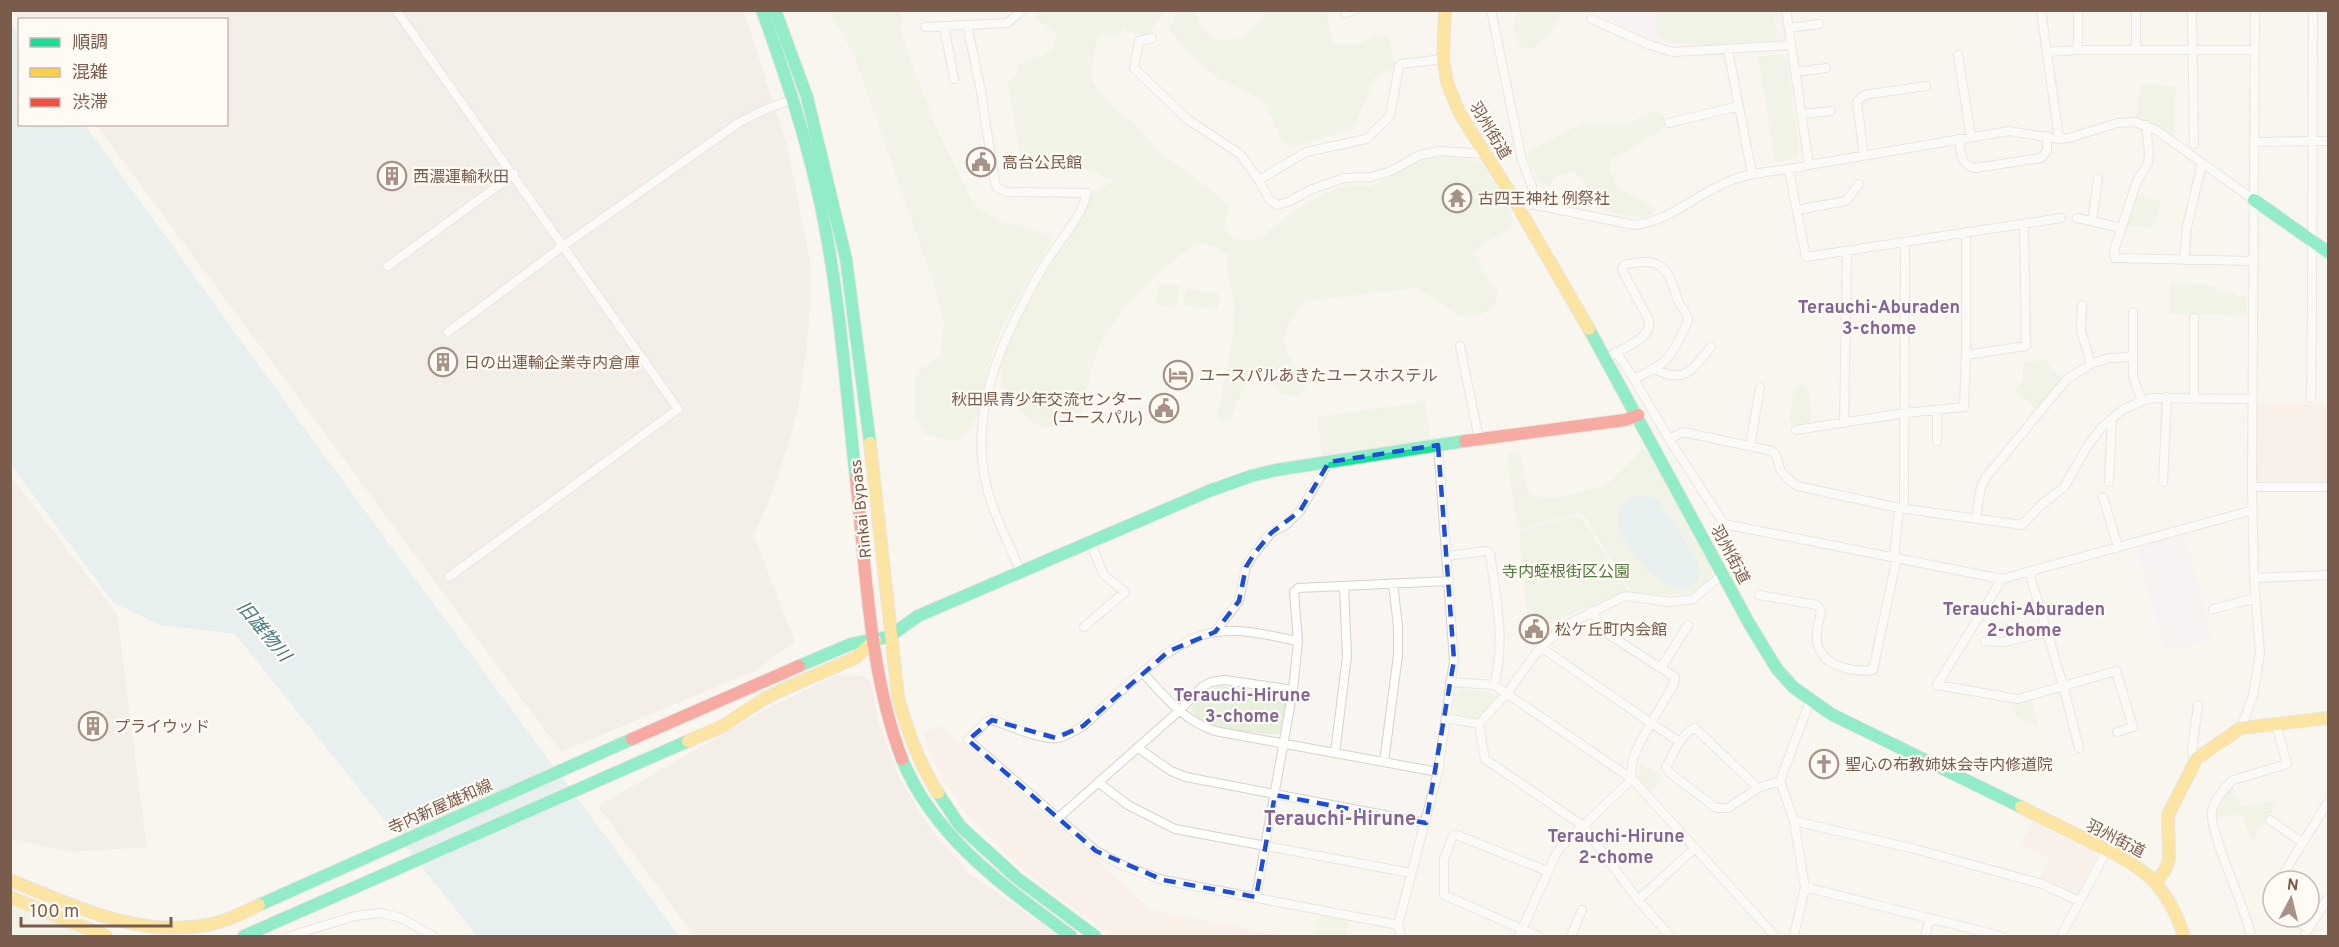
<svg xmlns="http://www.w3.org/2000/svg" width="2339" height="947" font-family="Overpass,'Noto Sans JP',sans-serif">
	<rect width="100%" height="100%" fill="#f9f5f0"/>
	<!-- commercial -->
	<path fill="#f6e8e1" d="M2257,403L2328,404V485H2257Z
		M942,726L1039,812L1097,858L1102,865L1150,910L1286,936H1111L1026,872L966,815L936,767L922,732Z
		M2032,821L2097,854L2077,897L2040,880L2050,859L2021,845Z"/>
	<!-- industrial -->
	<path fill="#ede5e0" d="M12,11H744L788,149L810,261L811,299L806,354L798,410L777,480L754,536L795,642L754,671L561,752L96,125L226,124V20H20L19,21Z
		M10,475L117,614L147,847L71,852L11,839Z
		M837,675L863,676L871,681L878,721L899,777L928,826L971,875L1060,936H694L598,806L768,708Z"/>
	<!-- education -->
	<path fill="#f6eef6" d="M1600,11H1782L1785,42L1711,47L1676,45L1653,40L1634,32L1604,18Z
		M2184,533L2213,639L2165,652L2136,546Z"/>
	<!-- green -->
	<path fill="#e7f0db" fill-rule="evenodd" d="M829,11H902L901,30L910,60L937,129L975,208L1003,222L1052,235L1051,243C1028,279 1004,317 991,358C985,376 981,423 965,435C954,444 939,438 926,434L915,420V378L922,368L940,356L944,324L936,290L854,55Z
		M1039,11H1162L1164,14L1148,36L1127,32V26L1116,36L1104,34L1097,39L1091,70L1094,84L1112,107L1134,122L1161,154L1180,166L1229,205L1224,227L1228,235L1244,241L1261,238L1291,213L1314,199L1339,187L1370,186L1390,178L1423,158L1444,156L1471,160L1483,165L1507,204L1512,220L1510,229L1479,247L1475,255L1482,271L1499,292L1494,307L1478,316H1460L1416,288L1304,301C1271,344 1285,344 1306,387L1301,396L1282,394L1263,378L1255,376L1244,387L1231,418L1222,421L1217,418L1232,342L1235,309L1227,270V255L1214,246L1196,244C1161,269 1125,301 1103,339C1091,361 1087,390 1082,414L1064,427H1041L1028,419L1002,386L1000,359L1020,314L1085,210L1093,192L1113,182L1112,179L1103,177L1097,172L1045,162L1040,158L1036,164L1022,165L1008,81L1014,79L1019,64L1039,57L1054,48L1056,32L1035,19Z
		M1176,11H1194C1207,53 1249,48 1265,11H1326L1333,42C1350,50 1364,40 1381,34L1389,38L1395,62L1394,68L1375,77L1353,129L1295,147L1282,141L1264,100L1219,79L1192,57L1169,29L1177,13Z
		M1518,11V10L1562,11L1551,32L1533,49L1520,46L1513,26Z
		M1655,11H1773L1778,39L1715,46L1664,41L1658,36Z
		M1783,54L1787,60L1799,148L1797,158L1775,163L1758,57Z
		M2141,83L2176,87L2173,135L2169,137L2150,123L2136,118Z
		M1659,111L1665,116L1662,130L1611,160L1609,168L1616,187L1654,207L1653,214L1643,218L1606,211L1592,199L1582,179L1573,172L1557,175L1549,185L1542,186L1528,160V152L1583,123H1631L1643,115Z
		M2136,195L2161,202L2153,227L2125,226Z
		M1159,283L1179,286L1176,308L1156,305Z
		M2170,283L2215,286V292H2235V296L2247,297V315L2169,314Z
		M1186,289L1220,294L1218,310L1183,305Z
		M2045,360L2063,379L2037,409L2015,391L2023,379V363Z
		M1802,383L1806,385L1810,396L1811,420L1810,423C1801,426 1796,428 1789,420L1794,388Z
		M1425,402L1431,441L1322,456L1317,417Z
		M1643,449L1648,452L1712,568C1712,603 1653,597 1631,591L1584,516L1574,514L1520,529L1517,527L1507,455L1510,452L1521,454L1527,489L1530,494L1543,498H1557L1605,486ZM1665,508L1682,533L1697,562L1673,586L1649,571Z
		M1573,516L1582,519L1628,590L1546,625L1543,621L1527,614L1519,532Z
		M1220,686L1283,695L1288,701L1283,732L1276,735C1256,732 1197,730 1191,708L1204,692Z
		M1461,689L1491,692L1496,697L1491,707L1477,718L1458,716L1453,708L1455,693Z
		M2031,701L2038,726L2017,718L2012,707Z
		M1640,763L1663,777L1652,792L1638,778Z
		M2233,786L2241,807L2279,800L2252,842L2242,814L2215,818L2226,794Z
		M10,905L89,936H11Z
		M1322,915L1349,920L1346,936H1314L1318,919H1321Z"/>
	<!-- water -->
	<path fill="#d0e8ea" d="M10,21L19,34L20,124L85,125L320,450L679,936H477L235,634L160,625L113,602L11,465Z
		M1643,496L1655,498L1676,524L1697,562L1700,574L1697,582C1693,584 1688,587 1684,588C1660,590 1626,550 1620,529C1617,522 1619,513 1621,506L1633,497Z"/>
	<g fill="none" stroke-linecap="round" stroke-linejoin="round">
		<!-- street casing -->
		<g stroke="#d7d1cb" stroke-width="10">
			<path id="street" d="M396,10L678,409L449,577
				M1491,10L1522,160L1532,186V198L1528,206
				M1786,10L1809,165
				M2041,10L2059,139
				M2136,10V50
				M2192,10L2194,144
				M1345,13L1355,10
				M1591,19L1650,45L1673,52L1791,45
				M944,26L954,79
				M925,27L967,25
				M1789,28L1819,24
				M1152,38L1139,41L1134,68L1187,119L1240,154L1259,180L1269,199L1277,205L1288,202L1310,190L1344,178L1371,177L1391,171L1420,155L1440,151L1485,154
				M1728,50L1752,174
				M2078,50V10
				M2048,52L2078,50H2255
				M1958,55L1971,137
				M1795,72L1826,68
				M1802,114L1831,111
				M1669,123L1739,106
				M2146,125L2149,152L2148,163L2137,181L2114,251L2115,258L2254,261
				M1959,139C1961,152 1960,165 1975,168L2041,158L2047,151V136
				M2254,142L2328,141
				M1864,156L1857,102L1864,95L1926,86
				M1789,171L1806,257L2061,218
				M1259,180L1306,152L1366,139L1390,116L1399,66L1401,64L1443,59
				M1531,204L1634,225C1673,221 1699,191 1735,179C1759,170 1784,172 1809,165L2009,131L2059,139L2069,138L2117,123L2135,122L2156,130L2254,200
				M1797,210L1846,201L1859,184
				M2077,218L2122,228
				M2092,221L2098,179
				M2184,260L2187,227L2202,163
				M388,266L514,174
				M2082,305L2081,331L2091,364
				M2133,312V377L2142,401
				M448,332L563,246L740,122L768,108L795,99
				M1460,346L1479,439
				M1616,352L1634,379L1669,439L1724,524L2002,579L2253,510
				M1612,355C1625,347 1652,338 1649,321L1622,269L1624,265C1660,256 1668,266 1677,298C1679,305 1687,312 1688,319C1688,324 1683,331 1681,336C1669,362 1659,367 1634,379
				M1966,355V232
				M1655,369C1684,385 1693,369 1711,347
				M2194,398V318
				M2311,398C2313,269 2312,140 2313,10
				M1844,423L1847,251
				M1796,430L1905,413L1964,407L1966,355L2026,346L2024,224
				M1669,439L1683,432L1772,451C1779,457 1777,461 1780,469C1783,476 1791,481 1797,486L1899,508L2022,525L2041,505L2064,487L2087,447L2101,428L2122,410L2142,401L2154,398L2253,399
				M1937,441V410
				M1750,445L1760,388
				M2109,482L2112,418
				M2163,482L2167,397
				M2252,487H2328
				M2103,497L2118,547
				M1904,509L1905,243
				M1976,519L1981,487L1986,477L2067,379L2091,364L2109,358L2131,357
				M1447,556L1486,551L1490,554C1496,598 1506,642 1494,685L1450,682
				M1894,557L1899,508
				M1021,572C1007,540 990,508 984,474C971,402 1008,327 1043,267C1056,244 1081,220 1087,193L1007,192L998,188L995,183L980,86L967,25L1007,23L1023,10
				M2029,572L2063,685L2079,748
				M2254,578L2328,575
				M2002,579L1937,685L2018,699L2116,671L2133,727L2117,732
				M1759,595L1817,605L1821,611C1819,622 1814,638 1819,649C1828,668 1855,672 1873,670L1897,557
				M2213,609L2256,598
				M1084,627L1125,592L1103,574L1090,541
				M1215,632L1239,601L1246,567L1254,554L1271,533L1287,524L1300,511L1329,462
				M1298,641C1271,636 1244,628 1216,632C1170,638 1118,695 1083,726C1075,730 1066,737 1057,738C1040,740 1008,725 992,720L987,721L968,740L1096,851L1124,866L1163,880L1398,925
				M1985,641L2003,642L2048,632
				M1542,648L1651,723L1674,684L1675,677L1603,631L1592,611
				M1661,668L1688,625
				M1143,673C1165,697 1184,721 1215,731L1438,772
				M1494,685L1632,779L1775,936
				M1446,718L1479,724
				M1479,724L1507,693L1537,652L1564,626L1625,596L1670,602L1693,599L1723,574
				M1479,724L1485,759L1583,826L1638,900L1670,936
				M2241,728L2253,696L2260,653L2254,578L2252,487L2255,10
				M1138,748L1171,771L1186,777L1426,823
				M1335,753L1347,656L1344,586
				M2197,758L2193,755L2192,750L2198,705
				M1384,762L1398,655V627L1393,583
				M1632,779C1629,756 1641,742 1651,723L1680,742
				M1098,782L1128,805L1175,829L1411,873
				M1758,788L1728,808H1716L1670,773L1666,767C1673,755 1681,733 1695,728L1758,788L1780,781
				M1057,819L1179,711L1202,687L1211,682L1225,680L1293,690
				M2270,820L2303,843
				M1794,821L1915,849L2042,884L2079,901
				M2279,881L2328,802
				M1805,887L2000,936
				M1256,897L1293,690L1298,641L1294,592L1298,588L1449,581
				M1638,900L1695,848
				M2291,917L2308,929
				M290,936L355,916L381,913L401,918L433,936
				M1401,936L1398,925L1438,772L1454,660L1438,445
				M1519,936L1556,854L1563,845L1632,779
				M1538,936L1444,895V859L1453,836L1457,835L1547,871
				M1571,936L1582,910
				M1794,936L1805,887L1794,821L1780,781L1810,701
				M1925,936L1930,919
				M2061,936L2107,850
				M2251,936C2246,908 2208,830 2212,811C2214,801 2225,787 2233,780L2287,764L2276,725
				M2304,936L2328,898"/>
		</g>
		<!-- fast casing -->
		<g stroke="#d9d2cb" stroke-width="14">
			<path id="fast" d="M762,10C786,76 808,142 822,211C840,299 846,390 856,479
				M775,10L807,97L846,259L870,443
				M2254,200L2328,252
				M1589,329L1750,625L1777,669L1793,687L1831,714L2021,807
				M890,636L918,616L1209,491L1251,476L1276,470L1465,441
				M799,666L851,644L883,638
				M902,759C934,838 1005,887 1071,936
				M938,793L960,826L1017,878L1095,936
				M259,905L632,739
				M244,936L688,741"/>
		</g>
		<!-- slow casing -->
		<g stroke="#d9d2cb" stroke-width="14">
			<path id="slow" d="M1445,10L1443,59L1447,82L1459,112L1510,193L1589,329
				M870,443L898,697C907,730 919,764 938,793
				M688,741L721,727L764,699L786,688L855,658L875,640
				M2021,807C2044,819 2068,830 2091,842C2142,867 2165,879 2184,936
				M10,880C72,905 137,938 207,925C225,922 242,913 259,905
				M2156,882L2165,870L2169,859L2168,815L2197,758L2241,728L2328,718
				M10,897L106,936"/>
		</g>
		<!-- jam casing -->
		<g stroke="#d9d2cb" stroke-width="14">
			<path id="jam" d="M1465,441L1625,420L1638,415
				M856,479C866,570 869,673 902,759
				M632,739L799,666"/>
		</g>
		<!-- street -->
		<use href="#street" stroke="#fefefd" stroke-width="8"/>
		<!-- fast -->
		<use href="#fast" stroke="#16e098" stroke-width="12"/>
		<!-- slow -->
		<use href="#slow" stroke="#ffcf43" stroke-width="12"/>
		<!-- jam -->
		<use href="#jam" stroke="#f24e42" stroke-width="12"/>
	</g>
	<!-- marked area -->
	<path d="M0 0H2339V947H0ZM1438,445L1454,660L1426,823L1275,795L1256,897L1163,880L1096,851L968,740L992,720L1056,738L1083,726L1169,651L1215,632L1239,601L1246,567L1254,554L1271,533L1300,511L1329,462Z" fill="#f9f5f0" fill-opacity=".55" fill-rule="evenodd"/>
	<path fill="none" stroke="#1d4ed8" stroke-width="4.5" stroke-dasharray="12 8" stroke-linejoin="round" d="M1438,445L1454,660L1426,823L1275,795L1256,897L1163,880L1096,851L968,740L992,720L1056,738L1083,726L1169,651L1215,632L1239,601L1246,567L1254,554L1271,533L1300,511L1329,462Z"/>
	<!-- icons -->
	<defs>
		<g id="civic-ring" transform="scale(1.5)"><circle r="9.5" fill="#fffaf3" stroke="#a69286" stroke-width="1.5"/><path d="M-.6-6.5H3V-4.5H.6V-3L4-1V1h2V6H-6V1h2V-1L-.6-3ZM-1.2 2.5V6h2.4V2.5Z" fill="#a69286"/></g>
		<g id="building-ring" transform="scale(1.5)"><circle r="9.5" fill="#fffaf3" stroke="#a69286" stroke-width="1.5"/><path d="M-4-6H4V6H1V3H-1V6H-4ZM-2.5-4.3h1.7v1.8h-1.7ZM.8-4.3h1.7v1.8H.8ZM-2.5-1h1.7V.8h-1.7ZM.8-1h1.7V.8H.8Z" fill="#a69286"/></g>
		<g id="temple-ring" transform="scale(1.5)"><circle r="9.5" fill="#fffaf3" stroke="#a69286" stroke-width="1.5"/><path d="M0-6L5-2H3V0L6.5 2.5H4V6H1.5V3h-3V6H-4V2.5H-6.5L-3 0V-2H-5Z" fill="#a69286"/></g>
		<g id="hotel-ring" transform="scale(1.5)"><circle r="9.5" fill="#fffaf3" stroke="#a69286" stroke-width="1.5"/><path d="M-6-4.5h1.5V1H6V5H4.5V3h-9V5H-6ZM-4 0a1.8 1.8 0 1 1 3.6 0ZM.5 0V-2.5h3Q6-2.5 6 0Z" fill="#a69286"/></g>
		<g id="church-ring" transform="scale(1.5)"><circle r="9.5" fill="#fffaf3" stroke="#a69286" stroke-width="1.5"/><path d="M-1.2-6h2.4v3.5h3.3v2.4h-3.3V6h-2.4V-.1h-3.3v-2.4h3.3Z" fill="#a69286"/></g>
	</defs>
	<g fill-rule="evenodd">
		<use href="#civic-ring" x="981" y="162"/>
		<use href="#building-ring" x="392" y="176"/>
		<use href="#temple-ring" x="1457" y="198"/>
		<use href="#building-ring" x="443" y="362"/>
		<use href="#hotel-ring" x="1178" y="375"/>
		<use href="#civic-ring" x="1164" y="408"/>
		<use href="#civic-ring" x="1534" y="629"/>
		<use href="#building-ring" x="93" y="726"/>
		<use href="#church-ring" x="1824" y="764"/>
	</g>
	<g text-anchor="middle" stroke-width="4.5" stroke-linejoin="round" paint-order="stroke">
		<!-- street labels -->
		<g font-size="16" fill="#7a5c4d" stroke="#fffaf3">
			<text transform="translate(1491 130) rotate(59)" y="6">羽州街道</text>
			<text transform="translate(860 509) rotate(-96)" y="6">Rinkai Bypass</text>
			<text transform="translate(1731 554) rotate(62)" y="6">羽州街道</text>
			<text transform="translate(440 806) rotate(-24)" y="6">寺内新屋雄和線</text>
			<text transform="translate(2116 838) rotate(27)" y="6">羽州街道</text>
		</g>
		<!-- poi labels -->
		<g font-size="16" fill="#7a5c4d" stroke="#fffaf3" text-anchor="start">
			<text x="1002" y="168">高台公民館</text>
			<text x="413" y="182">西濃運輸秋田</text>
			<text x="1478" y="204">古四王神社 例祭社</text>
			<text x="464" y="368">日の出運輸企業寺内倉庫</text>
			<text x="1199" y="381">ユースパルあきたユースホステル</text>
			<text x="1143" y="405" text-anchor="end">秋田県青少年交流センター<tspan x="1143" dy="18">(ユースパル)</tspan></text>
			<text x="1555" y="635">松ケ丘町内会館</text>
			<text x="114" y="732">プライウッド</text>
			<text x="1845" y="770">聖心の布教姉妹会寺内修道院</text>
		</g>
		<!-- park labels -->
		<g font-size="16" fill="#537a41" stroke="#fffaf3">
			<text x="1566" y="577">寺内蛭根街区公園</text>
		</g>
		<!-- neighbourhood labels -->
		<g font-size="18" font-weight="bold" fill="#846695" stroke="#fffaf3">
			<text x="1879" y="313">Terauchi-Aburaden<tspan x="1879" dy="21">3-chome</tspan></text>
			<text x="2024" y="615">Terauchi-Aburaden<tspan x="2024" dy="21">2-chome</tspan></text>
			<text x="1242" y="701">Terauchi-Hirune<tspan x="1242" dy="21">3-chome</tspan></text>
			<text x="1616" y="842">Terauchi-Hirune<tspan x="1616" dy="21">2-chome</tspan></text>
		</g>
		<!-- water labels -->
		<g font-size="18" font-style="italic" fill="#437c86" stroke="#fffaf3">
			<text transform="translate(264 631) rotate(50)" y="6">旧雄物川</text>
		</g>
		<!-- quarter labels -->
		<g font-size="20" font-weight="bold" fill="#846695" stroke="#fffaf3">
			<text x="1340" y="825">Terauchi-Hirune</text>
		</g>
	</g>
	<!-- border -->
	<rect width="2339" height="947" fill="none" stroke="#7a5c4d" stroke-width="24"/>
	<!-- legend -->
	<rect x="18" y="18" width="210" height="108" fill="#fffaf3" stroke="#cabbb1" stroke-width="1.5"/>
	<rect x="30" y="38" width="30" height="9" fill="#16e098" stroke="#cabbb1" stroke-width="1.5"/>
	<text x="72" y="48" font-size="18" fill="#7a5c4d">順調</text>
	<rect x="30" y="68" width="30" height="9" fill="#ffcf43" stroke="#cabbb1" stroke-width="1.5"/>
	<text x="72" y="78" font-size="18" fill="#7a5c4d">混雑</text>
	<rect x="30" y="98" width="30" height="9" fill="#f24e42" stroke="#cabbb1" stroke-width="1.5"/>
	<text x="72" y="108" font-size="18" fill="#7a5c4d">渋滞</text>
	<!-- north arrow -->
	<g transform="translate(2291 899) rotate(7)"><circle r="28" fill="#fffaf3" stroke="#cabbb1" stroke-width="1.5"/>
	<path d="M0-4.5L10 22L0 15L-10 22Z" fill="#a69286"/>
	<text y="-9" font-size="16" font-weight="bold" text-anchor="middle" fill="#7a5c4d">N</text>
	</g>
	<!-- scale -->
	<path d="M21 917v9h150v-9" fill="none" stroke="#7a5c4d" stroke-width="3"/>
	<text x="30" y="917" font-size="18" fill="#7a5c4d" stroke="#fffaf3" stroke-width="4.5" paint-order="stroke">100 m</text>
</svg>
